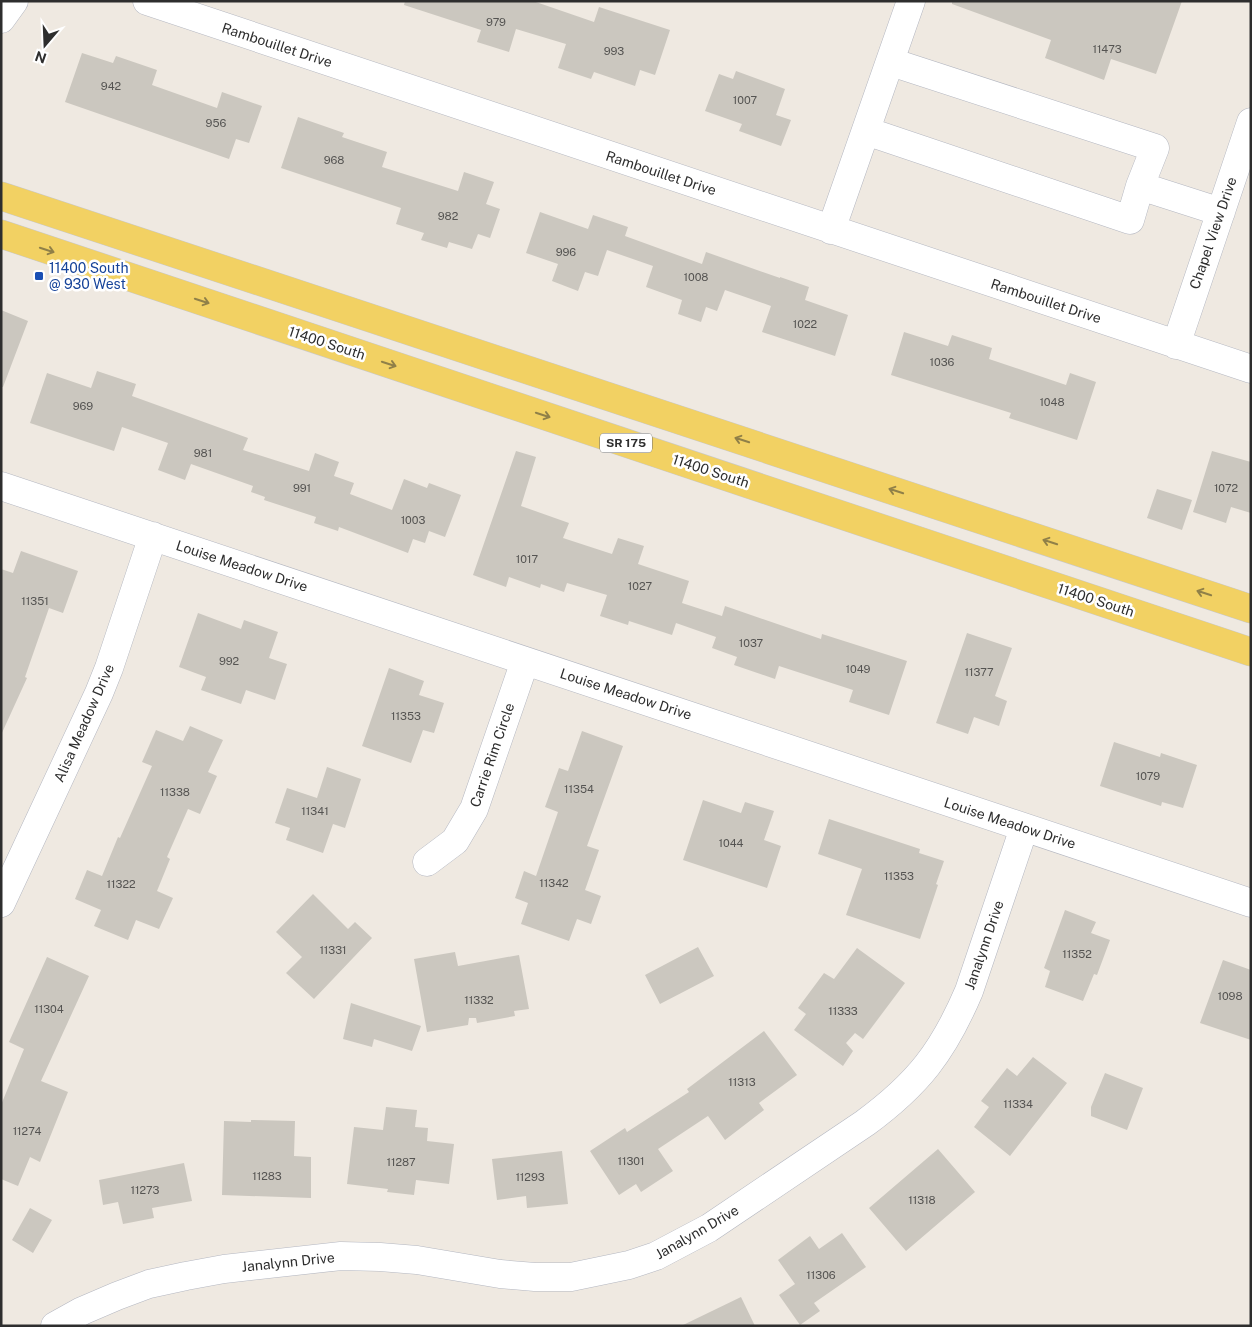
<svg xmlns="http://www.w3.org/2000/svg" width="1252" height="1327" font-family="'Public Sans',sans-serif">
	<rect width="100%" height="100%" fill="#efe9e1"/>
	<!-- building -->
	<path fill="#cbc7bf" d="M405,1H533L594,22L599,7L670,30L655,75L640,70L635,86L594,72L591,79L558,68L566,44L516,29L509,52L477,42L481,30L404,5Z
		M952,1H1182L1156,74L1111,59L1104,80L1045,58L1051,40L952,4Z
		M82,53L113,63L116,56L157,70L152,85L217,108L222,92L262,106L249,143L236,139L229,159L65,102Z
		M736,71L785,89L776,115L791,120L781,146L739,131L742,124L705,111L719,74L733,79Z
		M298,117L344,133L342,137L387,152L382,167L458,191L464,172L494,182L486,204L500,209L490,238L478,234L472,249L449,242L447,248L421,240L424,233L396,224L401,208L281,168Z
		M540,212L588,229L593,215L628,227L625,236L702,264L706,252L780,278V277L809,287L805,300L848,315L835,356L762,332L771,306L725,290L717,311L706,307L701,322L678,314L682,300L646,287L653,266L607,250L598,276L585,272L578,291L552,281L558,264L526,253Z
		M1,310L28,321L3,387H1Z
		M904,332L948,346L952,335L992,348L989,359L1066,385L1070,373L1096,382L1077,440L1009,418L1011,413L891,375Z
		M97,371L136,384L132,396L248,438L243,450L309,471L315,453L339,462L334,476L354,483L350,494L392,510L404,479L427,488L429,483L461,495L445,537L429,531L425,543L413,539L408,553L339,527L338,531L314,523L316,517L264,500L265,497L251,492L253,486L191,464L185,480L158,470L168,443L122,427L114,451L30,423L47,373L91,388Z
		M516,451L536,457L521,506L569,523L563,538L612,554L618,538L644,546L638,564L689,581L682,603L722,616L725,606L821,639L822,634L907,661L889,715L849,702L853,690L779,666L775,679L734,665L737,657L712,648L716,637L676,623L672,635L629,621L628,625L600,616L607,595L567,583L564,592L541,584L540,588L509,577L506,587L473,575Z
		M1212,451L1251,462V513L1231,507L1226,523L1193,512Z
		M1157,489L1192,500L1182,530L1147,518Z
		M21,551L78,571L63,613L49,608L25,677L27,678L1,735V569L13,573Z
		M198,613L241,629L244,620L278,632L269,658L287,664L275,700L246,690L241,704L201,690L206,677L179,667Z
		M967,633L1012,648L995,696L1007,701L999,726L974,717L968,734L936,723Z
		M389,668L424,681L419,695L444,703L434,733L423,730L411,763L362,746Z
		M190,726L223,740L208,772L217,776L200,814L188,809L167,857L170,859L157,891L173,898L159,929L136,920L128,940L94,926L101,910L75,899L87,870L102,876L118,837L120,838L152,766L142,762L156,730L183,741Z
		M582,731L623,746L587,846L599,850L585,890L601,896L591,924L577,919L569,941L521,924L528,903L515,898L524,871L536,876L558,812L545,807L559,768L568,771Z
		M1114,742L1160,757L1161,753L1197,765L1183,808L1162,802L1161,806L1100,786Z
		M327,767L361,779L345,828L333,824L323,853L286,840L290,828L275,823L287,788L317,798Z
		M703,800L741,813L745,802L774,811L764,840L781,846L767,888L683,860Z
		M829,819L920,849L919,853L944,861L936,884L938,885L920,939L846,915L862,869L818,854Z
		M313,894L348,929L355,922L372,938L314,999L286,973L302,957L276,932Z
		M1065,910L1096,922L1091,933L1110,940L1097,975L1094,974L1083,1001L1045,987L1050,971L1044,968Z
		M698,947L714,976L660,1004L645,975Z
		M857,948L905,983L863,1039L855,1033L846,1043L853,1051L843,1066L794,1030L806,1014L798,1008L824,973L834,979Z
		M455,952L458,966L519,955L529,1009L514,1011L515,1016L477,1023L476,1018H469L468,1025L427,1032L414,959Z
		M47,957L89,976L41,1081L68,1092L40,1162L30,1157L18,1186L1,1179V1105L24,1049L9,1042Z
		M1223,960L1251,970V1040L1200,1023Z
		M351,1003L421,1026L412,1051L374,1039L372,1047L343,1039Z
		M764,1031L797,1075L759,1103L764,1110L725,1140L708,1116L658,1149L673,1171L641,1192L636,1184L619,1195L590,1151L625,1128L627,1132L689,1092L687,1089Z
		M1033,1057L1067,1083L1010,1156L974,1127L989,1107L981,1101L1007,1068L1017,1076Z
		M1105,1073L1143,1088L1127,1130L1091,1116V1107Z
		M386,1107L417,1110L415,1127L428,1128L427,1141L454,1144L449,1184L416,1180L414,1195L387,1192L388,1189L347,1184L354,1127L383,1130Z
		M251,1120L295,1121L294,1156L311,1157V1198L222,1195L224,1121L251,1122Z
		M938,1149L975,1192L906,1251L869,1208Z
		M562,1151L568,1204L527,1208L526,1196L497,1200L492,1159Z
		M184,1163L192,1201L152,1208L154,1218L123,1224L118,1202L103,1205L99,1180Z
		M30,1208L52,1220L33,1253L12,1240Z
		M842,1233L866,1267L814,1303L820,1311L800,1325L779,1295L795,1284L778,1260L810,1236L819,1249Z
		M741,1297L755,1326H681Z"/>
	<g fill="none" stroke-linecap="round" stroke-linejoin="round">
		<!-- minor casing -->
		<g stroke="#b4b7c1" stroke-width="29">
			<path id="minor" d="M147,1L1251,369
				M1,19L14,1
				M891,62L1155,148L1140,186L1221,212
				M866,131L1130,220L1140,186
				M831,230L911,1
				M1176,345L1251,122
				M1,486L1251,903
				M427,862L455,841L474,809L525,661
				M1,903L99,693L109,668L153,536
				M55,1326L82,1311L117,1296L149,1284L186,1276L224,1269L341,1256L380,1257L417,1260L500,1274L535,1277H571L629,1265L656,1256L709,1228L865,1123C918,1084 943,1052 969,991L1024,828"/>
		</g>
		<!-- major casing -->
		<g stroke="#c9c9c9" stroke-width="29">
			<path id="major" d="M1,196L1251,609
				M1,234L1251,652"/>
		</g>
		<!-- minor -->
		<use href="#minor" stroke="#fff" stroke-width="28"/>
		<!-- major -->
		<use href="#major" stroke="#f2d163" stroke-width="28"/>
	</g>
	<!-- one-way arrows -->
	<defs><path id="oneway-shaft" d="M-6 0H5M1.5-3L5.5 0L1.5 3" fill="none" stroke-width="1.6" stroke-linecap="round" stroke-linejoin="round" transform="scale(1.25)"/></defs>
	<g stroke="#908048">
		<use href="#oneway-shaft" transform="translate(47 250) rotate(18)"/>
		<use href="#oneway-shaft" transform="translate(202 301) rotate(18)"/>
		<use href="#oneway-shaft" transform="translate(389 364) rotate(18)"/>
		<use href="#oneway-shaft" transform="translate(543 415) rotate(18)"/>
		<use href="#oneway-shaft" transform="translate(742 440) rotate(-162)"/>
		<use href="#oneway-shaft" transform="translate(896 491) rotate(-162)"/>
		<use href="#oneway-shaft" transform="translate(1050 542) rotate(-162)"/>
		<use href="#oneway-shaft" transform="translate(1204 593) rotate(-162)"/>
	</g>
	<!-- markers -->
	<rect fill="#1a4fb4" stroke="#fff" stroke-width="2" x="34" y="271" width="10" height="10" rx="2.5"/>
	<g text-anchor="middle" stroke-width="5" stroke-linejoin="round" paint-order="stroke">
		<!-- number labels -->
		<g font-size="11" fill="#555452">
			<text x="496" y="26">979</text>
			<text x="1107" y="53">11473</text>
			<text x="614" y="55">993</text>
			<text x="111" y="90">942</text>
			<text x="745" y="104">1007</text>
			<text x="216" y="127">956</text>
			<text x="334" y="164">968</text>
			<text x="448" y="220">982</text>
			<text x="566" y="256">996</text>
			<text x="696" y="281">1008</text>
			<text x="805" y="328">1022</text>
			<text x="942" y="366">1036</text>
			<text x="1052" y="406">1048</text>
			<text x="83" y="410">969</text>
			<text x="203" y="457">981</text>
			<text x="302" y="492">991</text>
			<text x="1226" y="492">1072</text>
			<text x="413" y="524">1003</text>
			<text x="527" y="563">1017</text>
			<text x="640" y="590">1027</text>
			<text x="35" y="605">11351</text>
			<text x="751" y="647">1037</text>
			<text x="229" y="665">992</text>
			<text x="858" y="673">1049</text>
			<text x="979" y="676">11377</text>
			<text x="406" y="720">11353</text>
			<text x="1148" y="780">1079</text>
			<text x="579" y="793">11354</text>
			<text x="175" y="796">11338</text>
			<text x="315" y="815">11341</text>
			<text x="731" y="847">1044</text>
			<text x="899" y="880">11353</text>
			<text x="554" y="887">11342</text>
			<text x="121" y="888">11322</text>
			<text x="333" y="954">11331</text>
			<text x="1077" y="958">11352</text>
			<text x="1230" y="1000">1098</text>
			<text x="479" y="1004">11332</text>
			<text x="49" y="1013">11304</text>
			<text x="843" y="1015">11333</text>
			<text x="742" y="1086">11313</text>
			<text x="1018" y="1108">11334</text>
			<text x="27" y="1135">11274</text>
			<text x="631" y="1165">11301</text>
			<text x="401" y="1166">11287</text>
			<text x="267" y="1180">11283</text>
			<text x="530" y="1181">11293</text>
			<text x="145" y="1194">11273</text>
			<text x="922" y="1204">11318</text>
			<text x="821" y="1279">11306</text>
		</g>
		<!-- shield labels -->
		<rect fill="#fff" stroke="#6d6d6d" stroke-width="1" x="600" y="433.5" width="52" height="19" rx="4"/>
		<g font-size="12" font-weight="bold" fill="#2e2e2e">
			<text x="626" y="447">SR 175</text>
		</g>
		<!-- street labels -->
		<g font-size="14" fill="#2e2e2e" stroke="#fff">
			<text transform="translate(277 45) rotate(18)" y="5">Rambouillet Drive</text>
			<text transform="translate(661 173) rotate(18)" y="5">Rambouillet Drive</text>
			<text transform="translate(1213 233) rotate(-71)" y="5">Chapel View Drive</text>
			<text transform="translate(1046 301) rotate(18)" y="5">Rambouillet Drive</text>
			<text transform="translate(327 343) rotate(18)" y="5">11400 South</text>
			<text transform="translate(711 471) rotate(18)" y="5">11400 South</text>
			<text transform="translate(242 566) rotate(18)" y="5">Louise Meadow Drive</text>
			<text transform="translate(1096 600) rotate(18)" y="5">11400 South</text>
			<text transform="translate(626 694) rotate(18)" y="5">Louise Meadow Drive</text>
			<text transform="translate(84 723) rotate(-66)" y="5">Alisa Meadow Drive</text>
			<text transform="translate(492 755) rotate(-71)" y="5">Carrie Rim Circle</text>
			<text transform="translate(1010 823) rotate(18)" y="5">Louise Meadow Drive</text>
			<text transform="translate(984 945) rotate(-71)" y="5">Janalynn Drive</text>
			<text transform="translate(697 1232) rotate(-30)" y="5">Janalynn Drive</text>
			<text transform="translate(288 1262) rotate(-6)" y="5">Janalynn Drive</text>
		</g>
		<!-- transit labels -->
		<g font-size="14" fill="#164399" stroke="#fff" text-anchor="start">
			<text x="49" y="273">11400 South<tspan x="49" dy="16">@ 930 West</tspan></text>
		</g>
	</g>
	<!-- border -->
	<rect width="1252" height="1327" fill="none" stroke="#2e2e2e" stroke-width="5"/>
	<!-- north arrow -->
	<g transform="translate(45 45) rotate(199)" stroke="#ffffff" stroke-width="4" paint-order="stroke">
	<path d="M0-4L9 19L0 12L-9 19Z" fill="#2e2e2e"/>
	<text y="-8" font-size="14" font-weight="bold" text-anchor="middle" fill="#2e2e2e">N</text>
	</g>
</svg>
